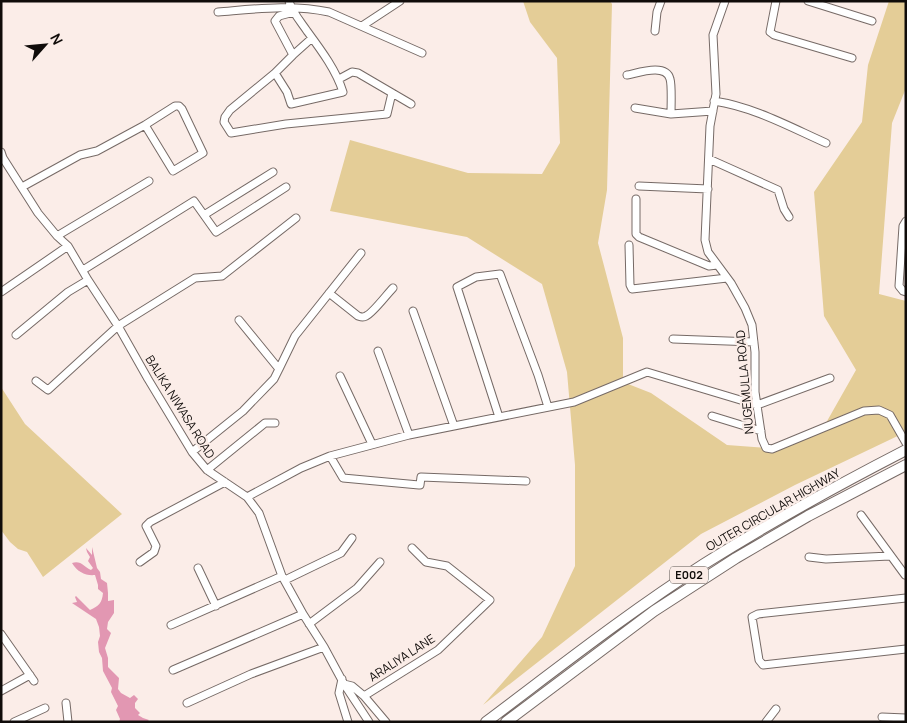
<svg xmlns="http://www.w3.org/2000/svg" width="907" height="723" font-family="Manrope,sans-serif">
	<rect width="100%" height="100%" fill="#fbede8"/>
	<!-- green -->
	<path fill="#e4cd97" d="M523,1H610L612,4L607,190L598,243L623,338V382L651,393L727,445L766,448L822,430L856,370L824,316L814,192L862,122L868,65L889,1H906V88L892,123L879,294L906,301V432L795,485L701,534L483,705L542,637L575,566V465L567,372L542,284L467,237L330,211L350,140L468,173L542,174L560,143L557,58L530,22Z
		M1,387L25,424L122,514L43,577L27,552L18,549L10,542L1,530Z"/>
	<!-- water -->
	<path fill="#e297b2" d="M92,547L97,568L100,572L101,579L107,583L108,593V601L114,600V613L108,622L107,629L111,633L105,648L108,658V667L119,678L118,689L121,693L130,698L134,695L138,699L135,703V708L140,713L138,715L143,718L149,720L147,722H119L120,719L116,710L118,706L111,692L112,688L103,671L102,658L99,652L98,642L100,636L99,627L96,619L72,603L77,602L75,597L76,596L90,610C99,606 102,603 103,593L98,589V585L95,575C86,576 77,572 72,563C81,560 84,567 91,570L93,568L88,561L90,557L87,552L86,548L92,555Z"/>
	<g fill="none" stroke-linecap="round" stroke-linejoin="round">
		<!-- minor casing -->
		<g stroke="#766a66" stroke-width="9">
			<path id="minor" d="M289,1C292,12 301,22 307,31C321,50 336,70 343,92L291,104L287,92L275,73L293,55L312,38
				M725,1L713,35L716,94L710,126L705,240L708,252L731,283L745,308L752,325L755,352V392L762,439L766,448L772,449L864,411L879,410L890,415L906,443
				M776,1L770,32L774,35L852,58
				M808,1L872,21
				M218,12C255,9 292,4 329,12L422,53
				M362,26L400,1
				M655,31L657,12L661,1
				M293,55L275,21L279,16L294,12
				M275,73L230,110L225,117L224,122L231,133L286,124L387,114L392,93
				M627,75C638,73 666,63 670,79C672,85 671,106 671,114
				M339,79L352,72L358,73L411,104
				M714,101C754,107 790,127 826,143
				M635,108L671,114L713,111
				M1,152L3,158L38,213L57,236L68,246L88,280L118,326L148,379L192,452L207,470L247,497L259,513L282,576L303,614L324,647L344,684L369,722
				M709,159L778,190L784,209L789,217
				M639,186L708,189
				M22,187L80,155L97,151L145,125L175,106H179L182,109L203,153L173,171L145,125
				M636,199V234L639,237L709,266L717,265
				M204,215L273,172
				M906,221L903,226L899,286L903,291L906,292
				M57,236L149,181
				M629,245L630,285L632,289L727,278
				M83,270L194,201L216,232L286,187
				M1,292L68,246
				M329,293L358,316C361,317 363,318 366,316C373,313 387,294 393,288
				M413,311L454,426
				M16,335L68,292L88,280
				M673,339L754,342
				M378,351L409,435
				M279,369L295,336L361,253
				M340,376L372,444
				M36,381L48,390L118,326L195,278L222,276L296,218
				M712,416L761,431
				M499,417L457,287L476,277L500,274L538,375L548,407
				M192,452L243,411L274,379L279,369L239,320
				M330,456L343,478L419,485H420L421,477L526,481
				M207,470L265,423H275
				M247,497L301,468L330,456L409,435L574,402L647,372L757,405L830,378
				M861,515L905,575
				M809,557L826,559L890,556
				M140,562L154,552L156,546L146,526L150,522L225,482
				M198,568L216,606
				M285,580L341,553L352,538
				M906,598L758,614L752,617L759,660L763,665L906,649
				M309,624L357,588L380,562
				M171,625L282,576
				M1,634L34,681
				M173,670L303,614
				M342,679L339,693L348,722
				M344,684L352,686L364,696L386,722
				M1,691L30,675
				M364,696L438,650L490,600L447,566L426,562L412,548
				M66,703L68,722
				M187,703L251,674L324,647
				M882,717L906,718
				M14,722L45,708
				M766,722L776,709"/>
		</g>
		<!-- highway casing -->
		<g stroke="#766a66" stroke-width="12">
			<path id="highway" d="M486,722C558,668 629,612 704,564C769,523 838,485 906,450
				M506,722L654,611L736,558L808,516L906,465"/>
		</g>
		<!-- minor -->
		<use href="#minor" stroke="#fff" stroke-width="7"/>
		<!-- highway -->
		<use href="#highway" stroke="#fff" stroke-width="10"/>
	</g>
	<g text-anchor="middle" stroke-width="4.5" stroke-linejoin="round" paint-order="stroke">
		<!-- shield labels -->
		<rect fill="#fbede8" stroke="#56504d" stroke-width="1" x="670" y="566.5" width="38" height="17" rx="4"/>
		<g font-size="11" font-weight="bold" fill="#100c0a">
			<text x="689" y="579">E002</text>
		</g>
		<!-- street labels -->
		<g font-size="12" fill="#100c0a" stroke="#fbede8">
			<text transform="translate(745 382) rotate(-95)" y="4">NUGEMULLA ROAD</text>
			<text transform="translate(180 407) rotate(58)" y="4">BALIKA NIWASA ROAD</text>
			<text transform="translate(773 510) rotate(-30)" y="4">OUTER CIRCULAR HIGHWAY</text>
			<text transform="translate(402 658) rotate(-33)" y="4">ARALIYA LANE</text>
		</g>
	</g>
	<!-- border -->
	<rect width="907" height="723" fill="none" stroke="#100c0a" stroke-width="5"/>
	<!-- north arrow -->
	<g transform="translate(45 45) rotate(63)" stroke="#fbede8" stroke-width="4" paint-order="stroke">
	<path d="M0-4L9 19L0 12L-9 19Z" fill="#100c0a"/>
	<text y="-8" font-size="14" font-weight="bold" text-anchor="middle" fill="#100c0a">N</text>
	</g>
</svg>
